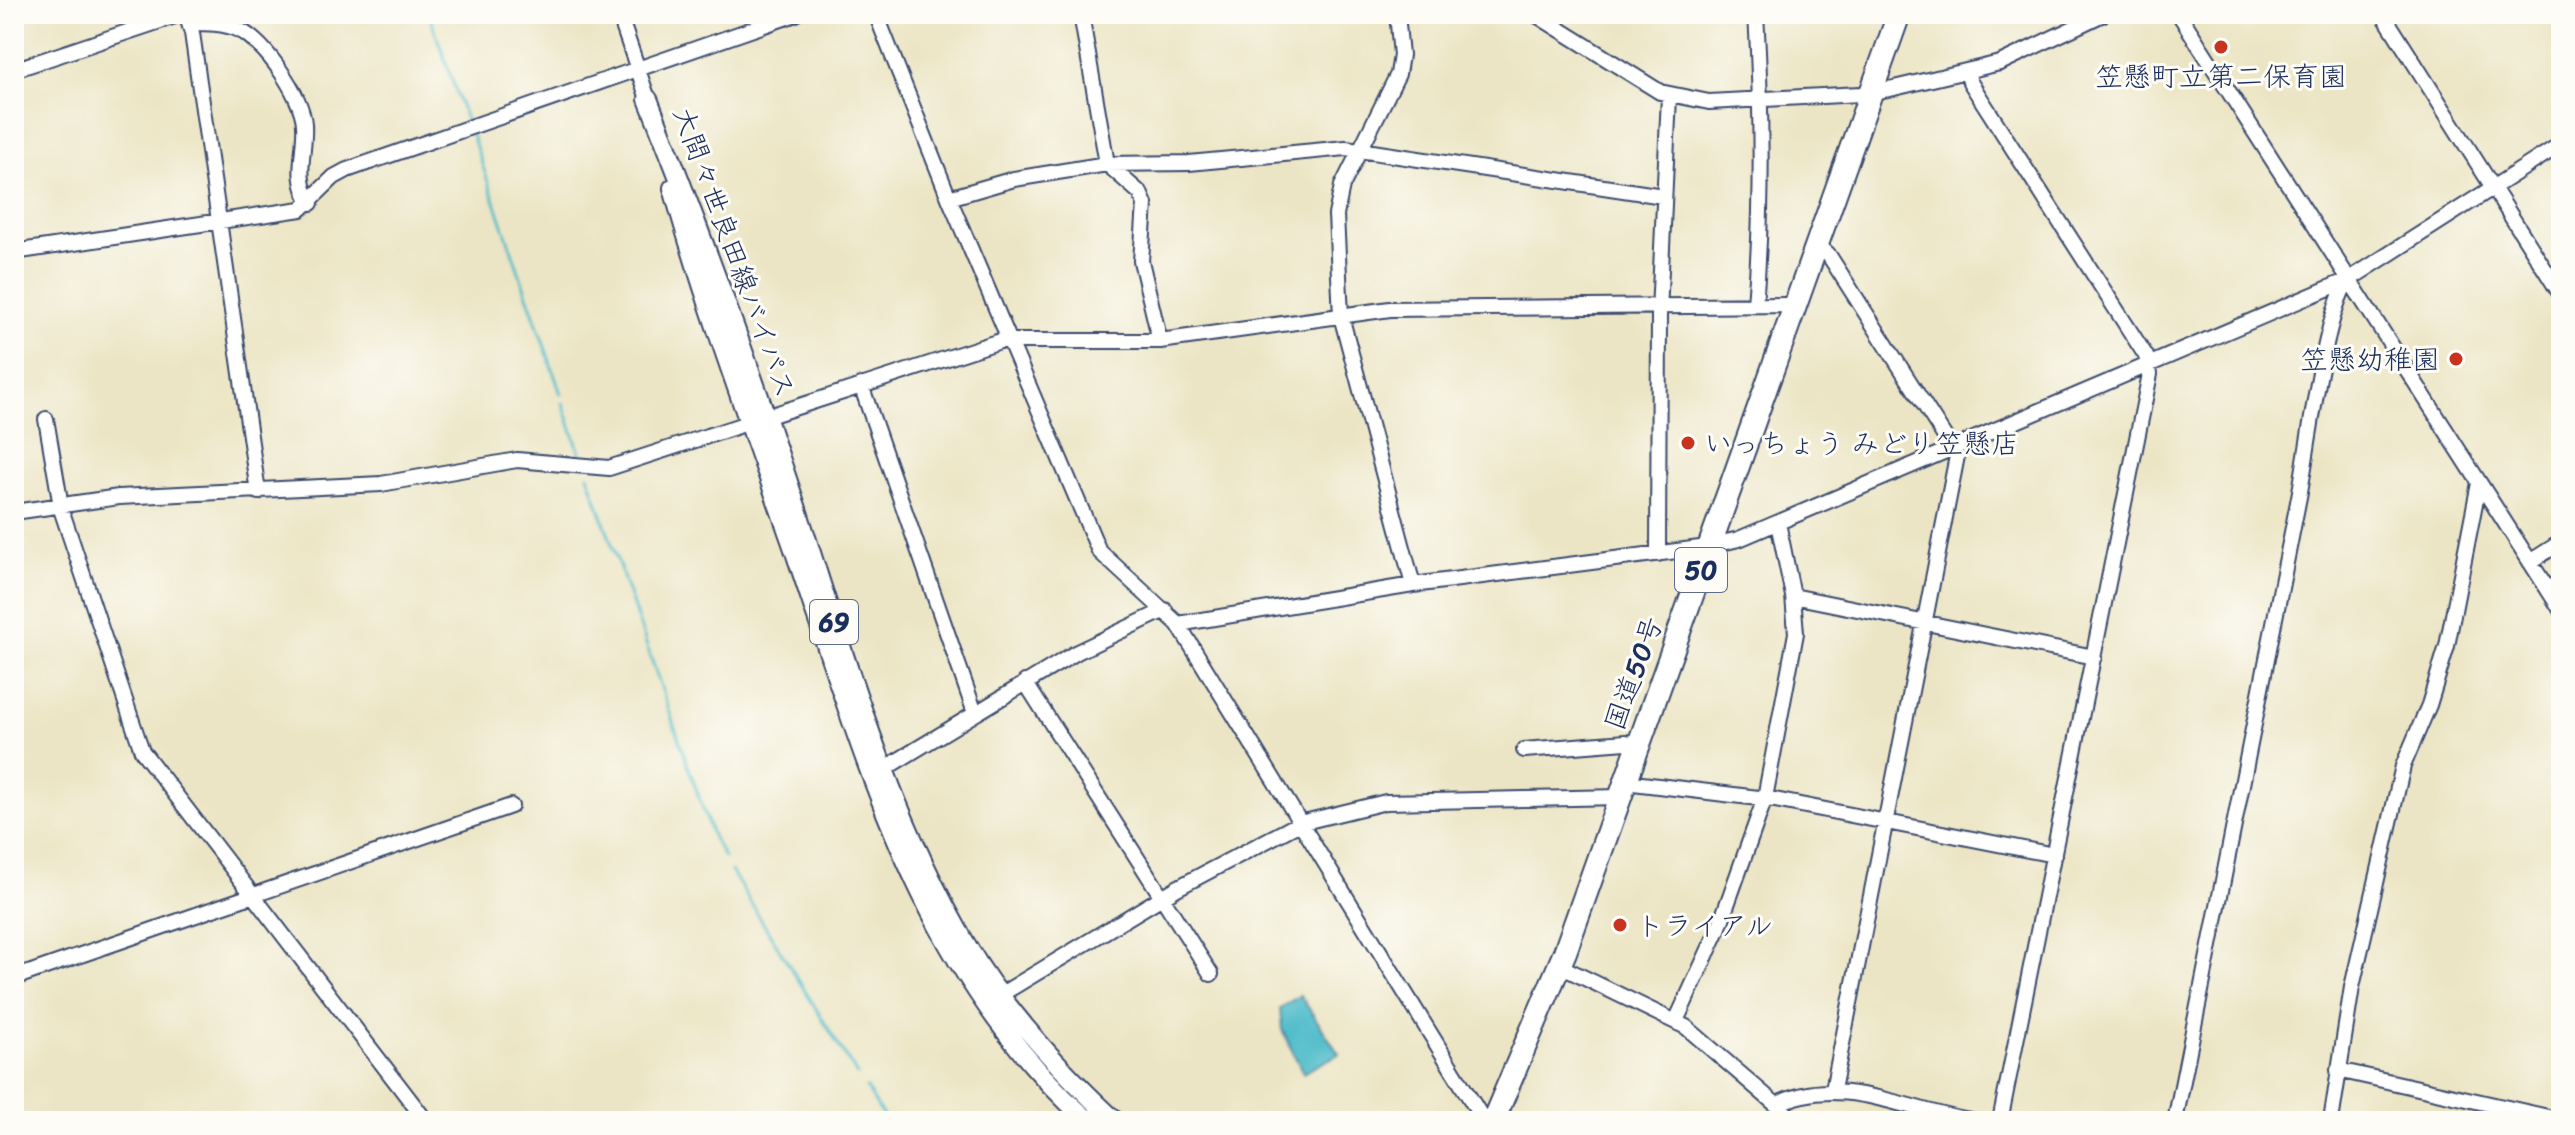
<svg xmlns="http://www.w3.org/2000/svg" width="2575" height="1135" font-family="Sriracha,'Klee One',sans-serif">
	<rect width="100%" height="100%" fill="#fdfcf7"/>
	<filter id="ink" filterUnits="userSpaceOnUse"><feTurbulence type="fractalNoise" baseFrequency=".0125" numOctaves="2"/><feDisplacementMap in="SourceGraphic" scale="16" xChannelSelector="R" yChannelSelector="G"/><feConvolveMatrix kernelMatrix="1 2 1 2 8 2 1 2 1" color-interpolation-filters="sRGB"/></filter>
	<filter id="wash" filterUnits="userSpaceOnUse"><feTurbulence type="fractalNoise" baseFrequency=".006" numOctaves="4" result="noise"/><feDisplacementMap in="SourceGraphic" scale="32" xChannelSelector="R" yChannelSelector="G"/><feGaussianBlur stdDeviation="1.8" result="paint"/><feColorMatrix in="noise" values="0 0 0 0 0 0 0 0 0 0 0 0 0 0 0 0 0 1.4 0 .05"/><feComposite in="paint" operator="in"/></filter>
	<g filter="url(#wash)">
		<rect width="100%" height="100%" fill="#ece5c5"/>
		<!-- water -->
		<path fill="#50bcc9" stroke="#367694" stroke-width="2" d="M1300,995L1339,1054L1303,1073L1282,1030L1280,1009Z"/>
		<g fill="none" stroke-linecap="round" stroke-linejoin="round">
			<!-- stream -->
			<path stroke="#50bcc9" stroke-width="3" d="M429,14L466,120
				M472,135L561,394
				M563,403L580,453
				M588,475L713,838L724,857
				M731,871L857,1075
				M866,1088L886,1121"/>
		</g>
	</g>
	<g filter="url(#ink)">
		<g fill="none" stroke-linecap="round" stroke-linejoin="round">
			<!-- minor casing -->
			<g stroke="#3a4a6d" stroke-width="18">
				<path id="minor" d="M186,14L192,33L258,492
					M619,14L648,99
					M876,14L949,198L1099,551L1178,624L1484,1121
					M1081,14L1107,164L1140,193L1145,204L1141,261L1160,341
					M1397,14L1401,55L1398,74L1342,186L1336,215L1341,316L1413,585
					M1535,14L1660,92L1709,102L1861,94L1894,88L2000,63L2103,14
					M2179,14L2561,610
					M2383,14L2561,295
					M190,23C206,23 224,23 239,30C265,42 302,96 304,124C306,152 293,177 311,203
					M14,70L181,14
					M1967,71L1970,82L2146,356L2150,374L2000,1121
					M949,198L1014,179L1107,164L1189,163L1346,148L1663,196
					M1817,245L1828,254L1957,456L1833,1090
					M14,252L301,209L334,177L347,170L796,14
					M1755,305C1763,208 1762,112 1756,14
					M861,385L975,713
					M46,419L62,512L142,751L426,1121
					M14,512L119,497L381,484L517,460L609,468L1000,341H1160L1390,309L1784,305L1795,307
					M1658,554L1659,313L1669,96
					M2530,562L2561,542
					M1793,596L2094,657
					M1178,624L1413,585L1700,548L1739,539L2350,279L2561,144
					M1025,682L1211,974
					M1524,750L1626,742L1639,745
					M884,769L1077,652L1165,610
					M1625,782L1775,800L2054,855
					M1560,966L1686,1027L1795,1121
					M14,978L511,806
					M1000,995L1177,888L1300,823L1386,802L1620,797
					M1676,1021L1718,930L1765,798L1796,633L1793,596L1778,523
					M2338,1070L2561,1120
					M1776,1105C1837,1072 1908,1111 1971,1121
					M2175,1121C2216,913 2259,705 2299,497C2308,450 2324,312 2349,279
					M2331,1121L2352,987L2403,766L2429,705L2447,646L2479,483"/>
			</g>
			<!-- major casing -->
			<g stroke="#3a4a6d" stroke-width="22">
				<path id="major" d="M648,99C700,230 749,363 793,497C843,649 885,807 967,946C1006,1012 1059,1069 1115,1121
					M673,188C707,310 752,429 794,549C865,756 918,969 1088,1121"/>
			</g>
			<!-- highway casing -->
			<g stroke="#3a4a6d" stroke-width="26">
				<path id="highway" d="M1493,1121L1565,952L1899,14"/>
			</g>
			<!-- minor -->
			<use href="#minor" stroke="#fff" stroke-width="14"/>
			<!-- major -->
			<use href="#major" stroke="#fff" stroke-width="18"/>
			<!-- highway -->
			<use href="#highway" stroke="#fff" stroke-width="22"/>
		</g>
	</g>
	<!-- markers -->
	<g fill="#c8321e" stroke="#fdfcf7" stroke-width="3">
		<circle cx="2221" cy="47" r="8"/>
		<circle cx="2456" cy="359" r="8"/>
		<circle cx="1688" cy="443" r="8"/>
		<circle cx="1620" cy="925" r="8"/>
	</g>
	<g text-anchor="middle" stroke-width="6" stroke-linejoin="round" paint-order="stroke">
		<!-- shield labels -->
		<g fill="#fdfcf7" stroke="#5f6c8c" stroke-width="2">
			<rect x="1675" y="548" width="52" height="44" rx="6"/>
			<rect x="810" y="600" width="48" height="44" rx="6"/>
		</g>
		<g font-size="26" font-weight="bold" fill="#1b2f5e">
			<text x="1701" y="579">50</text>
			<text x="834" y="631">69</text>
		</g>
		<!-- poi labels -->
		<g font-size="28" fill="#1b2f5e" stroke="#fdfcf7" text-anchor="start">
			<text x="2221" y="86" text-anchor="middle">笠懸町立第二保育園</text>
			<text x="2440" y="369" text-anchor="end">笠懸幼稚園</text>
			<text x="1704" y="453">いっちょう みどり笠懸店</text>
			<text x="1636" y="935">トライアル</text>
		</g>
		<!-- street labels -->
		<g font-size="28" fill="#1b2f5e" stroke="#fdfcf7">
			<text transform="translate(735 252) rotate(70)" y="10">大間々世良田線バイパス</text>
			<text transform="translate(1633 673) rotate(-70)" y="10">国道50号</text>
		</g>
	</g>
	<!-- margin -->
	<rect width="2575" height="1135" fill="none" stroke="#fdfcf7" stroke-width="48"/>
</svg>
